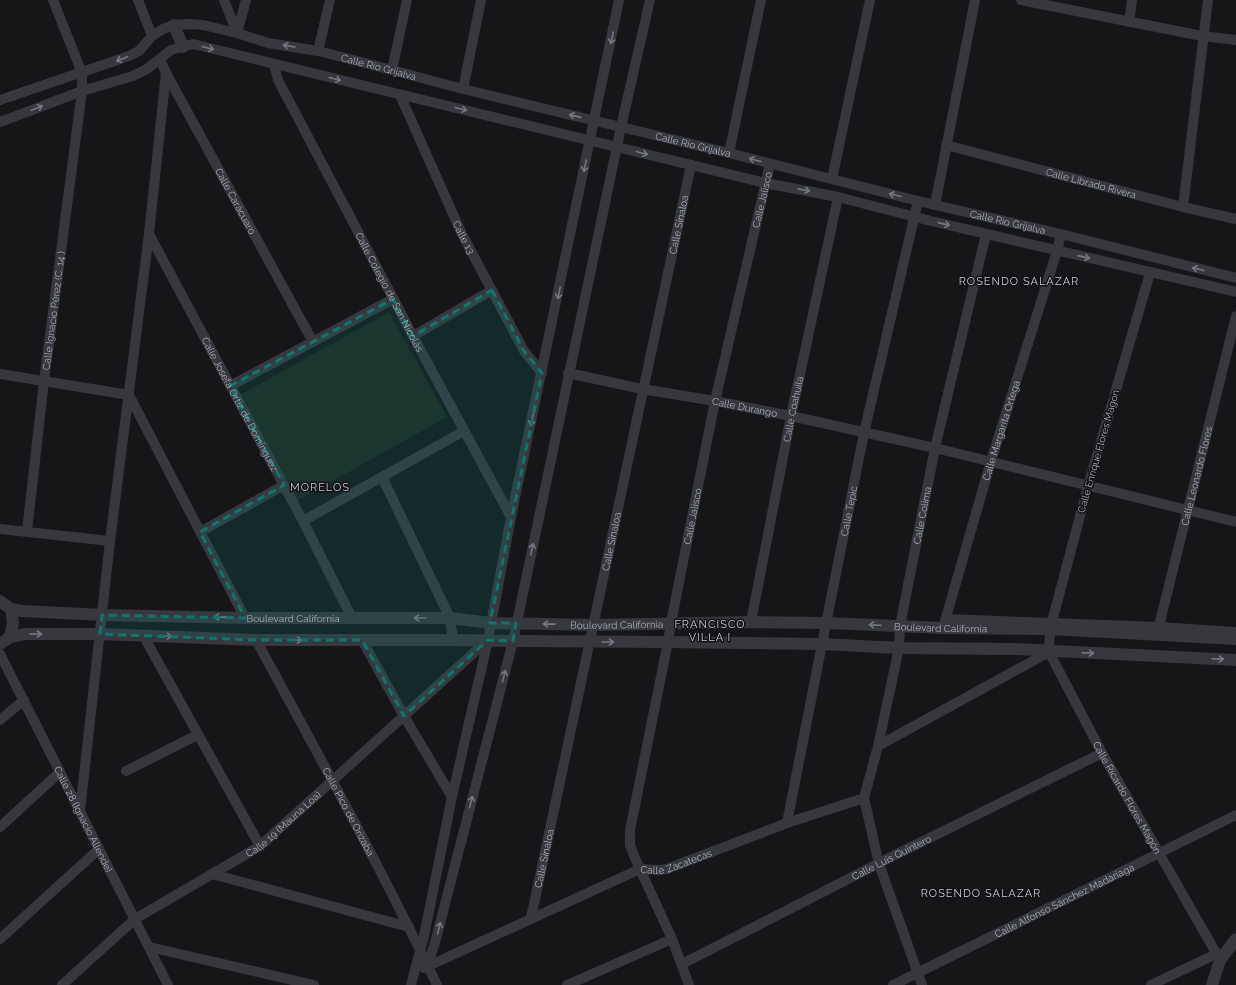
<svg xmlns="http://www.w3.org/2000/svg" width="1236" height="985" font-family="Raleway,sans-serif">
	<rect width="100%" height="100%" fill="#161618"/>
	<!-- green -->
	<path fill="#1e261f" d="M389,312L447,417L297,501L238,396Z"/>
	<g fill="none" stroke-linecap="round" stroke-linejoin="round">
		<!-- minor -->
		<g stroke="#37383d" stroke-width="10">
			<path d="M138,0L152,36"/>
			<path d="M224,0L237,33"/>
			<path d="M1021,0L1202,36L1236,40"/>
			<path d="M1129,22L1132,0"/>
			<path d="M237,33L246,0"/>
			<path d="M318,51L330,0"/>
			<path id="s1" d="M160,59L166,73L313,342"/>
			<path id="s2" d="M274,64L278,80L413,336L511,517"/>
			<path d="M392,70L407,0"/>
			<path d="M463,89L481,0"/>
			<path id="s3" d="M400,95L461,232L524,351L542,373"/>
			<path id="s4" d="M0,100L129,56L139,51L152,36L163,29L174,25L189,24L203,25L237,33L268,43L318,51L392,70L459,88L729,153L918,201L1061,234L1236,278"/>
			<path d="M0,122L82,91L133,76L147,69L171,50L193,44L765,183L838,197L931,221L1236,292"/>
			<path id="s5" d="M946,145L1183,207L1236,219"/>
			<path d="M729,153L761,0"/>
			<path d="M832,179L870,0"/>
			<path d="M935,205L975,0"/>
			<path d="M1183,207L1208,0"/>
			<path id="s6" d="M149,234L303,521L352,618"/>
			<path id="s7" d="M1150,273L1088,486L1050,629L1049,652L1102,753L1220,960"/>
			<path d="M413,336L492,290"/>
			<path id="s8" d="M568,373L642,389L715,401L791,416L935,448L1236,522"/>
			<path d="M0,374L129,395L245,618"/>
			<path d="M230,386L393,299"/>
			<path d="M382,477L450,618L453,640"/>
			<path d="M303,521L464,431"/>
			<path d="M0,529L110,541"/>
			<path id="s9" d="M27,531L44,381L82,91V73L53,0"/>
			<path d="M200,532L284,485"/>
			<path d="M946,619L1159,627L1236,632"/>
			<path id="s10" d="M751,622L791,416L838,197"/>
			<path id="s11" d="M943,628L991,461L1057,251L1061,234"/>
			<path id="s12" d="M1157,634L1236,316"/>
			<path d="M143,635L260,846"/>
			<path id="s13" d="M256,640C318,754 381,868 437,985"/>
			<path d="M362,640L404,716L452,797"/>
			<path id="s14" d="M0,654L168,985"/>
			<path d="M0,720L24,700"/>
			<path d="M878,746L1049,652"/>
			<path d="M126,771L197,735"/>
			<path d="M80,811L110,541L149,234L166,73"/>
			<path id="s15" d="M787,823L822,644L864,433L918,201"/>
			<path d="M0,827L60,772"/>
			<path d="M212,874L409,927"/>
			<path id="s16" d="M531,918L691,165"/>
			<path d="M0,939L99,849"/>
			<path d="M149,947L314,985"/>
			<path id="s17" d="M682,964L897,854L1102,753"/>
			<path d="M428,965L436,939L513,641L621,127L650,0"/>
			<path id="s18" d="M424,968L640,869L659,870L667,869L787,823L864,798"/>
			<path id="s19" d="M62,985L135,919L260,846L488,640"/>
			<path d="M411,985L424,936L452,797L488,640L511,517L619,0"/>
			<path d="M567,985L672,939"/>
			<path id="s20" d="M689,985L672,939L635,858L630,845V830L668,642L671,623L715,401L770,164"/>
			<path id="s21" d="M893,985L1236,815"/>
			<path id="s22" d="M922,985L879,864L864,798L878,746L899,648L900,626L935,448L986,234"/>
			<path d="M1151,985L1216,954"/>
		</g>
		<!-- tertiary -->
		<g stroke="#37383d" stroke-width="12">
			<path d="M174,25L183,47"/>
			<path id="s23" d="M0,601L11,609L22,611L103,615L245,618H450L490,623L593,625L751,622L827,623L943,628L1050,629L1236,639"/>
			<path d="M10,637L13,623L11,609"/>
			<path d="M0,644L10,637L25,634H100L256,640H451L513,641L668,642L822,644L899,648L1015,649L1236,660"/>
			<path d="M1212,985L1220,960L1236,939"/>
		</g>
	</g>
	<!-- one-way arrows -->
	<defs><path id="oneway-shaft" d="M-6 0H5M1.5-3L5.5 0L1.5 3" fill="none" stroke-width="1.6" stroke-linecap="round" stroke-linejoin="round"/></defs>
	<g stroke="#757881">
		<use href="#oneway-shaft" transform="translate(612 38) rotate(102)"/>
		<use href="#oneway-shaft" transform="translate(289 46) rotate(-170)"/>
		<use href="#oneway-shaft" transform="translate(208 48) rotate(14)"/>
		<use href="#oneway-shaft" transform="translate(122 59) rotate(159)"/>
		<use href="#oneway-shaft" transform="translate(335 79) rotate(14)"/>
		<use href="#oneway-shaft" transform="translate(37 108) rotate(-21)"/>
		<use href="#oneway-shaft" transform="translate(461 109) rotate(14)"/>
		<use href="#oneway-shaft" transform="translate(575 116) rotate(-167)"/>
		<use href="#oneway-shaft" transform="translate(642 153) rotate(14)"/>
		<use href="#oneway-shaft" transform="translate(755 160) rotate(-165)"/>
		<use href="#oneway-shaft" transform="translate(585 166) rotate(102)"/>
		<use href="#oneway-shaft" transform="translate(804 190) rotate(11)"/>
		<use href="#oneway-shaft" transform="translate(895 195) rotate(-166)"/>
		<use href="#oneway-shaft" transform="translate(944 224) rotate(13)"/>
		<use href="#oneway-shaft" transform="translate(1084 257) rotate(13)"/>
		<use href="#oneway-shaft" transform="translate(1198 269) rotate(-166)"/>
		<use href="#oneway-shaft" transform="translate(559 293) rotate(102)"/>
		<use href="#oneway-shaft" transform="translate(532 420) rotate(102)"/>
		<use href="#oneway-shaft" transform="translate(532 549) rotate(-78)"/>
		<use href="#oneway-shaft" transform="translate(220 617) rotate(-179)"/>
		<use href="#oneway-shaft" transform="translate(420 618) rotate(-180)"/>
		<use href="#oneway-shaft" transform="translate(549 624) rotate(-179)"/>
		<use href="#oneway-shaft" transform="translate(875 625) rotate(-178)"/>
		<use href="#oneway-shaft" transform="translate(36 634)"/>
		<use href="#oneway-shaft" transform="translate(166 636) rotate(3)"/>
		<use href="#oneway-shaft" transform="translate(296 640)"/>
		<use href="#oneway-shaft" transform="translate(608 642)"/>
		<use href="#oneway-shaft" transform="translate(1088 653) rotate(2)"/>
		<use href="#oneway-shaft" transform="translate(1218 659) rotate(2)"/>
		<use href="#oneway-shaft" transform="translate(504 676) rotate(-76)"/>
		<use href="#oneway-shaft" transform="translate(471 802) rotate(-76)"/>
		<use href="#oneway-shaft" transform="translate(439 928) rotate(-76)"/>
	</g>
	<!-- marked area -->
	<path fill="#0f766e" fill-opacity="0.2" stroke="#0f766e" stroke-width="3" stroke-dasharray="8 5" stroke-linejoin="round" d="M492,290L524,351L542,373L490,623H516L513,641L488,640L404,716L362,640H256L100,634L102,615L245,618L200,532L284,485L230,386L393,299L413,336Z"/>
	<g text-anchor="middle" stroke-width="3" stroke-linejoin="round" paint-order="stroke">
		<!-- street labels -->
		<g font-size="10" fill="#a8adb8" stroke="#111113">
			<text dy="4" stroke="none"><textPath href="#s4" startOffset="402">Calle Río Grijalva</textPath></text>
			<text dy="4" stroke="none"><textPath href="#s4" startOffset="726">Calle Río Grijalva</textPath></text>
			<text dy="4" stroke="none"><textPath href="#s5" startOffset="150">Calle Librado Rivera</textPath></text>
			<text dy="4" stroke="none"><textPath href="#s20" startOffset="811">Calle Jalisco</textPath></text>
			<text dy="4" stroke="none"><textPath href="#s1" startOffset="161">Calle Carácuaro</textPath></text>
			<text dy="4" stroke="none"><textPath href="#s4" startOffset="1050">Calle Río Grijalva</textPath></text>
			<text dy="4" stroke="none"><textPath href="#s16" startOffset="709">Calle Sinaloa</textPath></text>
			<text dy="4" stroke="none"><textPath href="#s3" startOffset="156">Calle 13</textPath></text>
			<text dy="4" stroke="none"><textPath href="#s2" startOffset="256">Calle Colegio de San Nicolás</textPath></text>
			<text dy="4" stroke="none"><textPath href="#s9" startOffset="222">Calle Ignacio Pérez (C. 14 )</textPath></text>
			<text dy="4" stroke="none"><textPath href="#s6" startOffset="193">Calle Josefa Ortiz de Domínguez</textPath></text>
			<text dy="4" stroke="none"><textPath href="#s8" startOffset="180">Calle Durango</textPath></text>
			<text dy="4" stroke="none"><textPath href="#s10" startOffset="217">Calle Coahuila</textPath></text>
			<text dy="4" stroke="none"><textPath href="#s11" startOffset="206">Calle Margarita Ortega</textPath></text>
			<text transform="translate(1098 451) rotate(-74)" y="4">Calle Enrique Flores Magón</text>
			<text dy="4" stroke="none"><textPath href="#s12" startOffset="163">Calle Leonardo Flores</textPath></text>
			<text dy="4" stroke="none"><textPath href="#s15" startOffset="318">Calle Tepic</textPath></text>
			<text dy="4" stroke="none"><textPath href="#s20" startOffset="487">Calle Jalisco</textPath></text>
			<text dy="4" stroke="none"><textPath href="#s22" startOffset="485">Calle Colima</textPath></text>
			<text dy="4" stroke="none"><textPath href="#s16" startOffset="385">Calle Sinaloa</textPath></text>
			<text dy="4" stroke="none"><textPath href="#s23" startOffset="296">Boulevard California</textPath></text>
			<text dy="4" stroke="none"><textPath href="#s23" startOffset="620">Boulevard California</textPath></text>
			<text dy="4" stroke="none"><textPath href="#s23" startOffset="944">Boulevard California</textPath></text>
			<text dy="4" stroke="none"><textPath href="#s7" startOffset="558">Calle Ricardo Flores Magón</textPath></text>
			<text dy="4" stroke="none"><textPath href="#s13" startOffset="195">Calle Pico de Orizaba</textPath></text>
			<text dy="4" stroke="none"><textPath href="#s14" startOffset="185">Calle 28 (Ignacio Allende)</textPath></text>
			<text dy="4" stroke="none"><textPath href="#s19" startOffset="275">Calle 19 (Mauna Loa)</textPath></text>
			<text dy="4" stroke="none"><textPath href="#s17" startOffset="235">Calle Luis Quintero</textPath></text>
			<text dy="4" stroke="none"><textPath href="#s16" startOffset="61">Calle Sinaloa</textPath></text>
			<text dy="4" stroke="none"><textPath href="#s18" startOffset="275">Calle Zacatecas</textPath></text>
			<text dy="4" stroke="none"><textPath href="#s21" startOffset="191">Calle Alfonso Sánchez Madariaga</textPath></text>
		</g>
		<!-- neighbourhood labels -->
		<g font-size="11" letter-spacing="1" fill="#c9ccd4" stroke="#111113">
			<text x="1019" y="285">ROSENDO SALAZAR</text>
			<text x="320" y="491">MORELOS</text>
			<text x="710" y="628">FRANCISCO<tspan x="710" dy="13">VILLA I</tspan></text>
			<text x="981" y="897">ROSENDO SALAZAR</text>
		</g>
	</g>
</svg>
